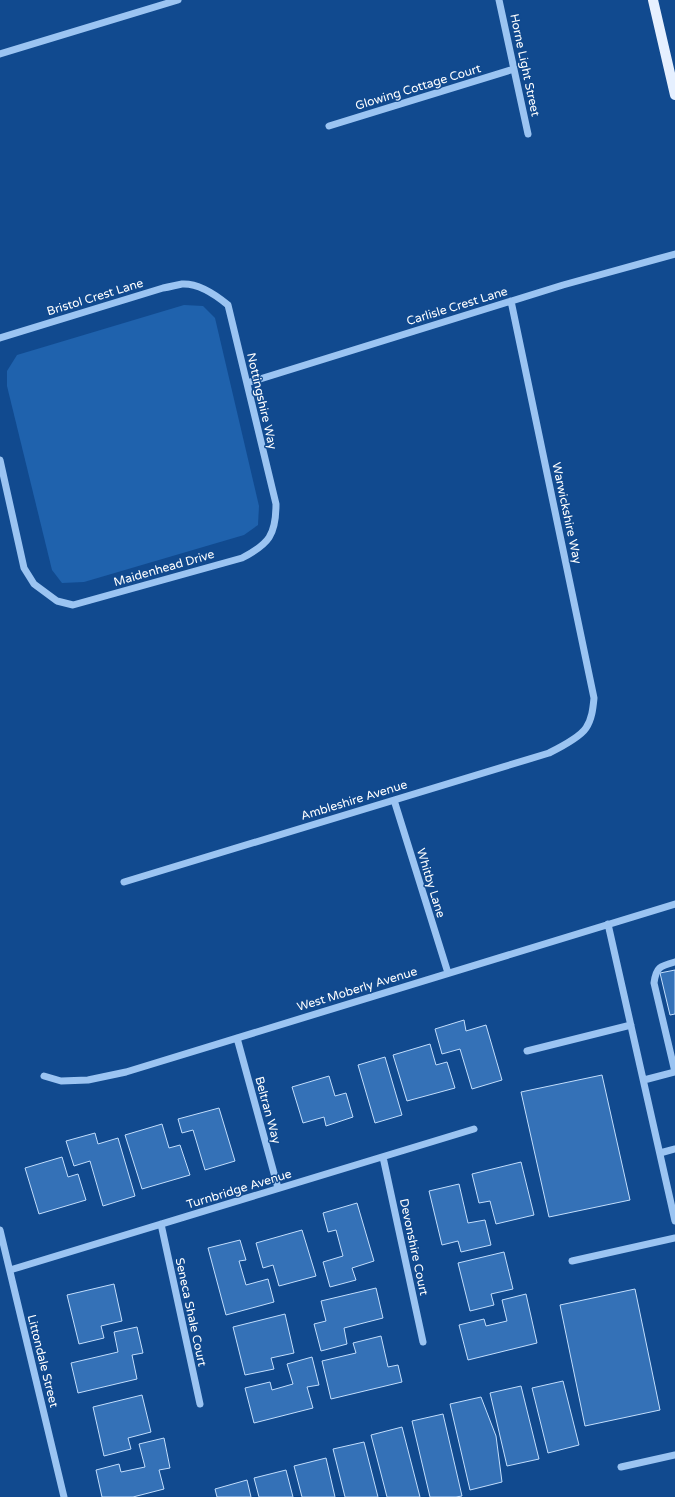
<svg xmlns="http://www.w3.org/2000/svg" width="675" height="1497" font-family="'Varela Round',sans-serif">
	<rect width="100%" height="100%" fill="#114a8f"/>
	<!-- green -->
	<path fill="#1f62ad" d="M184,305L203,306L215,318L259,506L258,525L244,535L84,582L62,583L52,570L7,386V371L17,355Z"/>
	<!-- building -->
	<path fill="#3471b7" stroke="#c2defd" d="M675,970V1014L670,1015L660,973Z
		M464,1020L466,1031L486,1025L502,1080L472,1089L460,1049L442,1054L435,1029Z
		M430,1044L436,1065L447,1062L455,1088L407,1101L393,1055Z
		M385,1057L402,1115L375,1123L358,1065Z
		M602,1075L630,1200L549,1217L521,1092Z
		M329,1076L335,1096L346,1093L353,1117L326,1126L324,1117L303,1123L292,1087Z
		M219,1108L235,1161L205,1170L193,1130L182,1133L178,1119Z
		M162,1124L169,1148L180,1145L190,1175L142,1189L125,1135Z
		M95,1133L98,1144L118,1138L135,1196L103,1206L90,1161L74,1166L66,1141Z
		M62,1157L68,1177L78,1174L86,1200L39,1214L25,1168Z
		M521,1162L534,1215L496,1224L490,1201L479,1203L472,1174Z
		M459,1184L468,1223L485,1220L491,1245L461,1252L458,1241L442,1245L429,1191Z
		M357,1203L374,1261L352,1268L356,1280L330,1287L323,1262L343,1256L336,1230L328,1232L323,1213Z
		M302,1230L316,1276L279,1286L273,1265L263,1268L256,1243Z
		M240,1240L246,1260L239,1261L246,1285L268,1279L274,1302L226,1315L208,1248Z
		M504,1252L513,1289L491,1294L494,1305L470,1311L458,1263Z
		M114,1284L122,1321L101,1326L104,1338L79,1344L67,1295Z
		M376,1288L383,1318L344,1328L347,1344L321,1351L314,1324L326,1321L321,1301Z
		M635,1289L660,1410L585,1426L560,1305Z
		M526,1294L537,1343L468,1360L459,1325L484,1319L486,1326L507,1321L502,1300Z
		M285,1314L294,1353L271,1358L274,1369L245,1375L233,1327Z
		M137,1327L143,1353L132,1355L137,1379L78,1393L71,1363L118,1352L114,1332Z
		M381,1336L388,1367L398,1365L402,1382L331,1399L322,1361L356,1353L353,1343Z
		M312,1357L319,1385L307,1387L313,1408L254,1423L245,1388L270,1382L272,1390L293,1384L287,1364Z
		M563,1381L579,1445L548,1453L532,1388Z
		M521,1386L539,1459L507,1466L490,1393Z
		M142,1395L151,1432L128,1438L131,1449L104,1456L93,1407Z
		M481,1397L496,1436L502,1482L470,1490L450,1404Z
		M443,1414L462,1496L456,1497H430L412,1421Z
		M402,1427L420,1497H387L371,1435Z
		M164,1438L170,1468L159,1470L164,1489L133,1497H102L96,1470L119,1464L121,1472L145,1467L139,1444Z
		M364,1442L378,1497H345L333,1449Z
		M326,1458L335,1497H302L294,1466Z
		M286,1470L293,1497H259L254,1478Z
		M247,1480L251,1497H217L215,1489Z"/>
	<g fill="none" stroke-linecap="round" stroke-linejoin="round">
		<!-- minor -->
		<path stroke="#9bc4f2" stroke-width="7" d="M499,0L528,134
			M0,54L178,0
			M329,126L514,69
			M0,338L163,288C170,287 176,285 182,284C199,283 216,295 228,305L276,504C276,535 269,544 242,558L73,605L57,601L34,584L24,568L0,460
			M247,383L563,285L675,254
			M394,800L448,973
			M124,882L549,753C559,748 580,737 586,728C592,719 593,708 594,698L511,301
			M608,924L675,1221
			M237,1038L278,1188
			M527,1051L631,1025
			M44,1076L61,1081L88,1080L126,1072L675,904
			M644,1080L675,1072L654,983C656,967 660,966 675,962
			M660,1153L675,1149
			M383,1157L423,1342
			M161,1224L200,1404
			M0,1230L64,1497
			M572,1261L675,1238
			M10,1270L474,1129
			M621,1467L675,1455"/>
		<!-- major -->
		<path stroke="#e6f0ff" stroke-width="10" d="M653,0L675,95"/>
	</g>
	<g text-anchor="middle" stroke-width="3" stroke-linejoin="round" paint-order="stroke">
		<!-- street labels -->
		<g font-size="12" fill="#fff" stroke="#114a8f">
			<text transform="translate(525 65) rotate(78)" y="4">Horne Light Street</text>
			<text transform="translate(418 87) rotate(-17)" y="4">Glowing Cottage Court</text>
			<text transform="translate(95 297) rotate(-17)" y="4">Bristol Crest Lane</text>
			<text transform="translate(457 306) rotate(-17)" y="4">Carlisle Crest Lane</text>
			<text transform="translate(262 401) rotate(77)" y="4">Nottingshire Way</text>
			<text transform="translate(567 513) rotate(78)" y="4">Warwickshire Way</text>
			<text transform="translate(164 568) rotate(-16)" y="4">Maidenhead Drive</text>
			<text transform="translate(354 800) rotate(-17)" y="4">Ambleshire Avenue</text>
			<text transform="translate(431 883) rotate(73)" y="4">Whitby Lane</text>
			<text transform="translate(357 989) rotate(-17)" y="4">West Moberly Avenue</text>
			<text transform="translate(268 1110) rotate(75)" y="4">Beltran Way</text>
			<text transform="translate(239 1189) rotate(-17)" y="4">Turnbridge Avenue</text>
			<text transform="translate(414 1247) rotate(78)" y="4">Devonshire Court</text>
			<text transform="translate(191 1312) rotate(78)" y="4">Seneca Shale Court</text>
			<text transform="translate(43 1361) rotate(76)" y="4">Littondale Street</text>
		</g>
	</g>
</svg>
